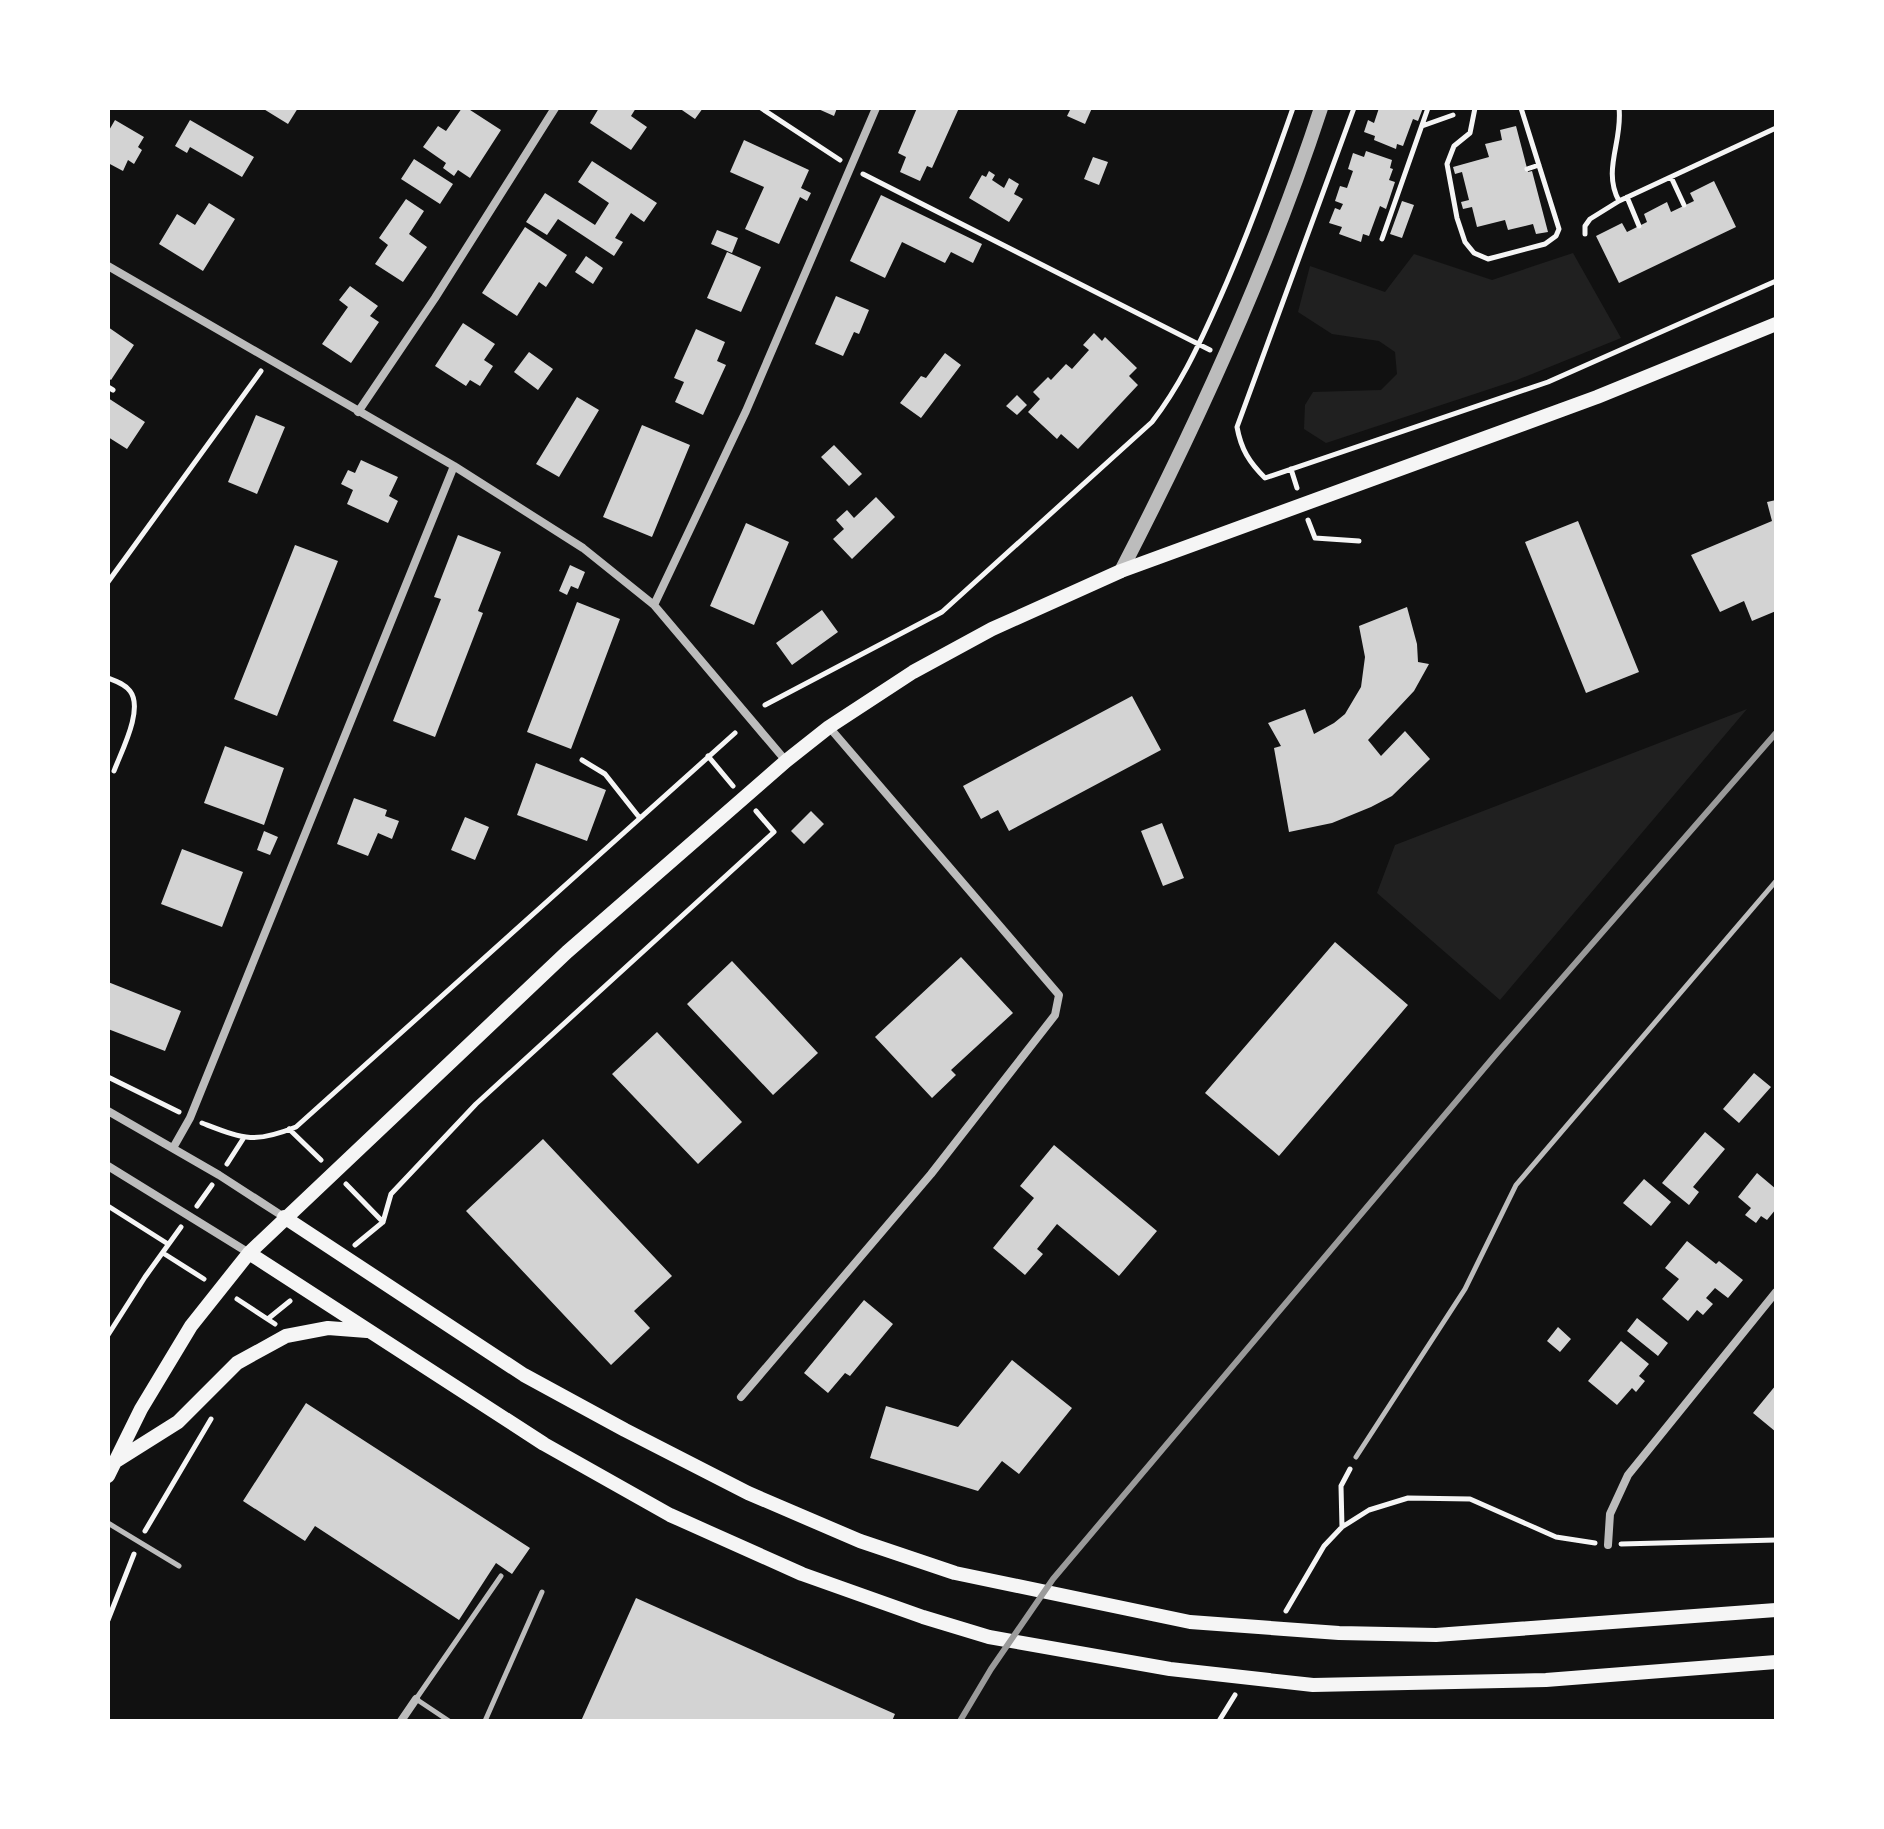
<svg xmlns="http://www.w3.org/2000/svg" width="1884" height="1829" font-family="Barlow,sans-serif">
	<rect width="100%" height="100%" fill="#111"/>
	<!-- green -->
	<path fill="#202020" d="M1573,253L1621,338L1517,380L1326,443L1304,429L1305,405L1313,392L1381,390L1397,374L1395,352L1379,341L1332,334L1298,312L1310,266L1385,292L1414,254L1492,280Z
		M1747,709L1500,1000L1377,893L1395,845Z"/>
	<!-- building -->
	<path fill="#d3d3d3" d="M262,108H298L288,124Z
		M462,108H467L501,130L470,178L458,170L454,176L443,168L446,163L423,147L438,126L446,131Z
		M599,108H636L631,116L647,127L631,150L590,123Z
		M679,108H703L695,119Z
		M816,108H837L834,116Z
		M917,108H959L932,168L927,166L920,181L900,172L906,157L898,153Z
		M1071,108H1092L1085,124L1067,116Z
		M1379,108H1423L1418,121L1413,119L1403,146L1397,144L1396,149L1374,140L1375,136L1364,132L1368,120L1374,123Z
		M115,120L144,137L138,147L142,150L134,164L128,160L123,171L108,163V132Z
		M190,120L254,157L242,177L190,147L187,153L175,146Z
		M1516,126L1528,172L1532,171L1548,232L1536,234L1533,224L1508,230L1505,220L1477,227L1472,207L1463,209L1461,202L1469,200L1462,172L1455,174L1453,167L1489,157L1485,144L1502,140L1500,130Z
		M744,140L809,170L801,188L811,193L807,201L800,197L779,244L745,229L764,187L730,172Z
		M1366,151L1392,160L1390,168L1393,169L1389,180L1395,182L1386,209L1380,206L1369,236L1363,234L1361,242L1339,234L1342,227L1329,223L1335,208L1340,210L1343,204L1335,201L1340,186L1347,188L1353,171L1348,169L1353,153L1364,157Z
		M1093,157L1108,162L1099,185L1084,179Z
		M414,159L453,184L440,204L401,179Z
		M592,161L657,203L644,222L631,213L615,238L623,242L614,256L558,219L547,235L526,222L545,193L595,225L609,203L578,182Z
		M989,171L995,175L992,180L1004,188L1009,178L1019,184L1014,194L1023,199L1009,222L969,198L982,175L986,177Z
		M1714,181L1736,227L1619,283L1596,236L1622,223L1627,232L1647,222L1644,214L1667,202L1671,212L1694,201L1690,193Z
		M881,195L982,244L973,263L951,252L945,263L902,242L885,278L850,261Z
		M406,199L424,211L409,234L427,247L403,282L375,264L388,245L379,238Z
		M1402,201L1414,205L1402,238L1390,234Z
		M209,203L235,219L203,271L159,244L177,214L195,225Z
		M525,227L567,255L546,287L539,282L517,316L482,293Z
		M717,230L738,238L732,253L711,244Z
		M727,252L761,267L741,312L707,298Z
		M586,256L603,268L593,284L575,272Z
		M350,286L378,306L370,316L379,322L351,363L322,344L348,307L339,300Z
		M836,296L869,310L859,334L854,332L843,356L815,344Z
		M463,323L495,344L484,360L493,366L480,386L470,380L466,386L435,366Z
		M108,327L134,345L111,380L108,378Z
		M696,329L725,342L717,361L726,365L703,415L675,402L684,382L674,378Z
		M1094,333L1102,341L1105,337L1137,368L1129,376L1138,385L1078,449L1061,434L1057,439L1028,412L1040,399L1033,392L1048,377L1051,380L1066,364L1072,369L1089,350L1083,345Z
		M529,352L553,369L538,390L514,372Z
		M945,353L961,365L921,418L900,403L921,376L926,378Z
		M1017,395L1027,405L1017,415L1006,406Z
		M577,397L599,410L559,477L536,464Z
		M108,398L145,422L127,449L108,437Z
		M256,415L285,427L257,494L228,482Z
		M642,425L690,445L652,537L603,517Z
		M834,445L862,474L849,486L821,457Z
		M361,460L398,477L389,496L398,501L388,523L347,504L353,490L341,484L348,470L355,473Z
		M876,497L895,517L852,559L833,539L844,529L836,520L847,510L854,518Z
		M1776,500V611L1752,621L1744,601L1720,612L1691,555L1772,521L1767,502Z
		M1578,521L1639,672L1586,693L1525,542Z
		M746,523L789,542L754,625L710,606Z
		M458,535L501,552L478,611L483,613L435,737L393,721L441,599L434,597Z
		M295,545L338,561L277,716L234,699Z
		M570,565L585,572L578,589L571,586L567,595L559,591Z
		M577,602L620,619L571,749L527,732Z
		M1407,607L1417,644L1418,662L1429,664L1414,691L1368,740L1381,756L1405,731L1430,759L1392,796L1371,807L1332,823L1289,832L1274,748L1281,746L1268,723L1305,709L1314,734L1334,723L1345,714L1361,687L1365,657L1359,626Z
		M822,610L838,632L792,665L776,643Z
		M1132,696L1161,750L1009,831L998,810L981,819L963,786Z
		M225,746L284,768L264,825L204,803Z
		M536,763L606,790L587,841L517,815Z
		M354,798L387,810L385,816L399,821L392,839L378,833L368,856L337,844Z
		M811,811L824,824L804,844L791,831Z
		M465,817L489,827L475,860L451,850Z
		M1162,823L1184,878L1163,886L1141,831Z
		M264,831L278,837L270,855L257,850Z
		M182,849L243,872L222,927L161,904Z
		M1335,942L1408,1005L1279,1156L1205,1093Z
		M961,957L1013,1013L951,1070L956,1075L932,1098L875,1037Z
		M732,961L818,1053L773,1095L687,1004Z
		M108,982L181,1011L165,1051L108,1029Z
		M657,1032L742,1122L698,1164L612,1074Z
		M1754,1073L1771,1087L1739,1123L1723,1109Z
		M1705,1132L1725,1149L1693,1187L1699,1192L1689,1205L1662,1183Z
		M543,1139L672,1276L634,1311L650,1328L611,1365L466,1211Z
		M1054,1145L1157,1231L1119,1276L1057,1224L1037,1249L1043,1254L1025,1275L993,1248L1034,1198L1020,1186Z
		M1757,1173L1776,1189V1209L1767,1220L1761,1216L1756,1223L1745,1215L1751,1208L1738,1197Z
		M1644,1179L1671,1202L1651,1226L1623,1203Z
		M1687,1241L1716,1264L1719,1261L1743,1280L1728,1298L1715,1288L1706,1298L1713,1304L1703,1315L1697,1310L1688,1321L1662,1299L1679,1279L1665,1268Z
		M864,1300L893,1324L850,1376L845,1373L828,1393L804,1373Z
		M1637,1318L1668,1343L1658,1356L1627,1331Z
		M1558,1327L1571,1339L1560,1352L1547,1341Z
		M1621,1341L1649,1364L1639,1376L1645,1381L1636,1392L1632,1388L1617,1405L1588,1381Z
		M1012,1360L1072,1408L1019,1474L1002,1461L978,1491L870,1458L886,1406L958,1427Z
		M1776,1385V1432L1753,1413Z
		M306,1403L530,1548L512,1574L496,1563L459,1620L315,1526L305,1541L243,1501Z
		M636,1598L895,1714L892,1721H581Z"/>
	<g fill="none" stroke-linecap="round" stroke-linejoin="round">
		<!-- path -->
		<path stroke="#f5f5f5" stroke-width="5" d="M761,108L840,160
			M1354,108L1237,427C1241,449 1249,462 1265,478L1548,382L1776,281
			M1475,108L1470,133L1454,146L1447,164L1457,218L1465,242L1474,253L1488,259L1545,244L1556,236L1559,229L1521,108
			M1619,108C1623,141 1602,170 1619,201
			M1422,126L1453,115
			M1527,169L1539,165
			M863,174L1210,350
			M1671,177L1684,205
			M1627,197L1639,226
			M1585,234V226L1590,219L1619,201L1776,128
			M1382,239L1428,108
			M108,387L113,390
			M1291,469L1297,488
			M1308,520L1315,538L1359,541
			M108,582L261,371
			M108,678C116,681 125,684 130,691C144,709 121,752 114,771
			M765,705L942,612L1152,422C1179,387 1197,349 1215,309C1245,243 1269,176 1293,108
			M708,756L733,786
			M582,760L605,774L639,817
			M108,1077L179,1112
			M202,1123C244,1139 253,1144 296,1127L735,733
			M289,1129L321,1160
			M227,1164L243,1139
			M346,1184L383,1222L355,1245
			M108,1206L168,1244
			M197,1206L212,1185
			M383,1222L391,1194L476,1104L774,832L756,811
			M163,1253L204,1279
			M237,1299L275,1324
			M269,1318L290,1301
			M108,1335L145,1277L181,1227
			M1342,1527L1341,1486L1350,1469
			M145,1531L211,1419
			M1621,1544L1776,1540
			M1286,1611L1324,1546L1342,1527L1369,1510L1408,1498L1470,1499L1556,1537L1595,1543
			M108,1620L134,1554
			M1219,1721L1235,1695"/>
		<!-- service -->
		<path stroke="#bcbcbc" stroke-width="5" d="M1356,1457L1465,1289L1516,1185L1776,881
			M108,1523L179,1566
			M449,1721L416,1699L501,1576
			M485,1721L542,1592"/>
		<!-- minor -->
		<path stroke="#bcbcbc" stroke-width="8" d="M108,266L454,466L583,548L654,605L786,761
			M358,412L435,298L555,108
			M654,605L746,411L876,108
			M108,1111L219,1175L284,1217
			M173,1148L190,1118L454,466
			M108,1166L249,1253
			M741,1397L931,1174L1055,1015L1059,995L829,727
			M1608,1545L1610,1514L1628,1475L1776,1292
			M401,1721L416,1699"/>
		<!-- tertiary -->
		<path stroke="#bcbcbc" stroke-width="14" d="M1121,571C1198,422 1269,267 1321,108"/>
		<!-- secondary -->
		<path stroke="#f5f5f5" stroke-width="14" d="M284,1217L524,1375L625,1430L748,1493L860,1541L955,1573L1190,1622L1339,1633L1436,1635L1776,1610
			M249,1253L544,1444L670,1515L802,1574L923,1617L989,1637L1170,1669L1313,1685L1546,1680L1776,1662
			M116,1461L178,1422L237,1363L286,1336L328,1328L367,1331
			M108,1476L141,1409L191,1326L249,1253L567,952L786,761L829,727L913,672L992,629L1121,571L1597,397L1776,324"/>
		<!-- rail -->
		<path stroke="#9a9a9a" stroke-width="6" d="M960,1721L991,1669L1053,1579L1497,1053L1776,733"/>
	</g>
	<!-- border -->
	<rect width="1884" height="1829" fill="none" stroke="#ffffff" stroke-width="220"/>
</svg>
